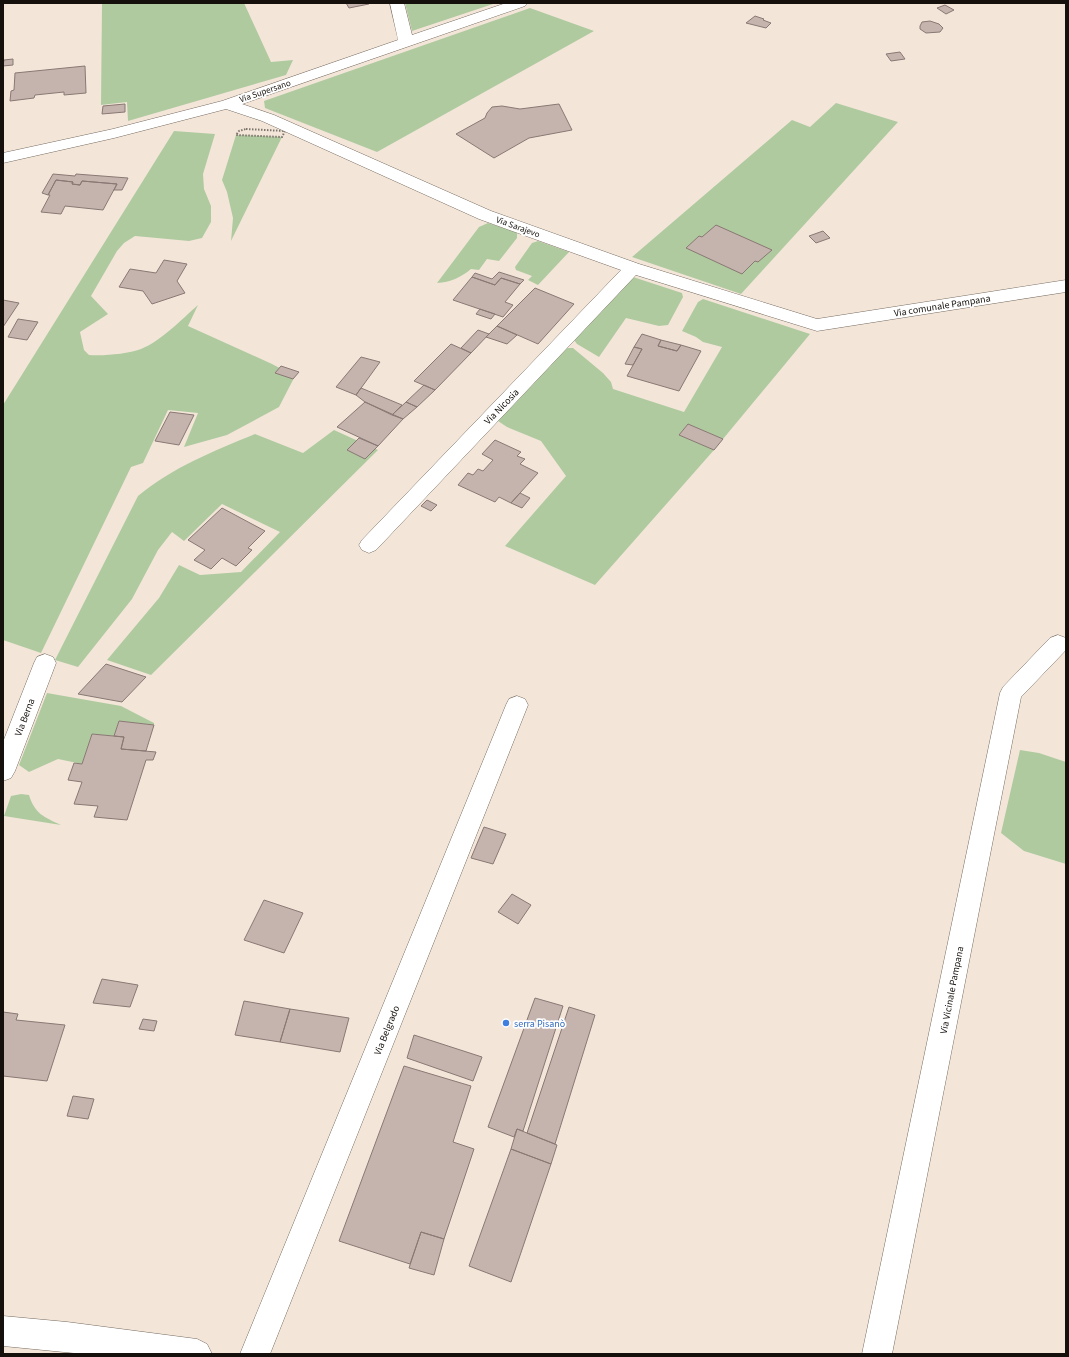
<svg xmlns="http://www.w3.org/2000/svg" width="1069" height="1357" font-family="'Source Sans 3',sans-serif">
	<rect width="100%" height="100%" fill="#f3e6d9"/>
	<!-- green -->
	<path fill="#b0caa0" d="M102,3H244L271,62L293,60L286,75L128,121L127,102L101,105Z
		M405,3H496L412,31Z
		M530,8L594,31L377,152L265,108L264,101Z
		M836,103L898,122L741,294L632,257L792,120L810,127Z
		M174,131L215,134L203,174L204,189L211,206V222L202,238L189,241L135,236L124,243L117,251L91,296L108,314L80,332L84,350L89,355C105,356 127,354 141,349C161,341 182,319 198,305L188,326L272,364L295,376L279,407L227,435L184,447L198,413L168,410L143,463L131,467L41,653L3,640V405Z
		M236,135L282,137L231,241L233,218L227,192L222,180Z
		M488,223L517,232V238L499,261L487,259L479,270L471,269C460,278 451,282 437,283L479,227Z
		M538,241L569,252L538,285L528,280L532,276L516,270L515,267L532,243Z
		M633,277L682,293L683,297L668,325L659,326L626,318L599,357L577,344L574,340Z
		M703,299L810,334L723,439L688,424L679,435L714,450L595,585L505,546L566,476L541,441L507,427L498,421L566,348H573L603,373L611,382L613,389L684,412L722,347L703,342L696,337L682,331L698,302Z
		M334,430L378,450L151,675L107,660L159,598L179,565L200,575L241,572L280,532L222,504L184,541L172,532L158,550L132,599L78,667L55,660L138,496C173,467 214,451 255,434L303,453Z
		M47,693L121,706L154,723V725L119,721L114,736L92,734L82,764L58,759L29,772L19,765Z
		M1020,750L1039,753L1066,762V864L1024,851L1001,833Z
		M21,794L29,795C35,814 44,817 61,825L4,816L11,796Z"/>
	<!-- building -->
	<path fill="#c5b3ae" stroke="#897873" d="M346,3H369V4L349,8Z
		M945,5L954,10L946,14L937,8Z
		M755,16L764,19L763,20L771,23L766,28L746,23Z
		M930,21L939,24L943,28L940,32L926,33L920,29V26L922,22Z
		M900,52L905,59L891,61L886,54Z
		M13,59V65L3,66L4,60Z
		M85,66L86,93L64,95V92L35,95L34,98L10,101L11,91L14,90L15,73Z
		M125,104V112L102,114L103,106Z
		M559,104L572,130L529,138L494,158L456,134L485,118L487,113L492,107L502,106L520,109Z
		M53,174L75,176L76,174L128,178L122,190H114L117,184L82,181L80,185L72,184L73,182L56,180L48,195L42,193Z
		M56,180L73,182L72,184L80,185L82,181L117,184L103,210L65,206L61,214L41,212L50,195H48Z
		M716,225L772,250L758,262L755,261L742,274L686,248L699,236L702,237Z
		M823,231L830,238L816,243L809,236Z
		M164,260L187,264L177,281L185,293L152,304L143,291L119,287L130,269L156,273Z
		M499,272L524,280L520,284L501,278L495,285L472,277L475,273L492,279Z
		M472,277L495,285L501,278L520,284L505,302L513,305L503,317L453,300Z
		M535,288L574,304L538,344L497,326Z
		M3,300L19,303L3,327Z
		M480,309L495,314L491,319L476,314Z
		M18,319L38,322L27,340L8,337Z
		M497,326L517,335L507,344L486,337Z
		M478,330L489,334L471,353L461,348Z
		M642,334L661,340L658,346L677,351L681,345L701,351L679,391L627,376L642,349L634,347Z
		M661,340L681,345L677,351L658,346Z
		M451,344L471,353L435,390L414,381Z
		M634,347L642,349L633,365L625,364Z
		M361,357L380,362L356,395L336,387Z
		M281,366L299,372L293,379L275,373Z
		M424,385L435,390L417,407L406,402Z
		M361,388L402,405L392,415L365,402L356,395Z
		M365,402L403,419L378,446L337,427Z
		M406,402L417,407L403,419L392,415Z
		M170,412L194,415L179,445L155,441Z
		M688,424L723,439L714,450L679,435Z
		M359,438L378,446L365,459L347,450Z
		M495,440L521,452L517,456L525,459L520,464L538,473L511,503L499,497L495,502L458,485L468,473L473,475L478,469L483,471L493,460L482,454Z
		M520,493L530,498L522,508L511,503Z
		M427,500L437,505L431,511L421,506Z
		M222,508L265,531L248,548L252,550L236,566L222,558L211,569L194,560L205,550L188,540Z
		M106,664L146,677L122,702L78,694Z
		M119,721L154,725L146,751L121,749L124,737L114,736Z
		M92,734L124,737L121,749L156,752L153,760H146L127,820L94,817L98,806L74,804L82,782L68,780L74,763L82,764Z
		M484,827L506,834L493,864L471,858Z
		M512,894L531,905L518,924L498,912Z
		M264,900L303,913L284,953L244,940Z
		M102,979L138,985L130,1007L93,1003Z
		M535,998L563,1006L523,1131L517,1129L514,1137L488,1127Z
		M244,1001L290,1009L280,1042L235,1035Z
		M569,1007L595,1015L555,1144L527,1133Z
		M290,1009L349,1018L340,1052L280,1042Z
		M3,1012L18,1014L16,1020L65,1025L47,1081L3,1076Z
		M143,1019L157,1021L154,1031L139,1029Z
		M414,1035L482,1057L473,1081L407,1058Z
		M404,1066L471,1086L453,1142L474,1149L444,1239L421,1232L410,1264L339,1241Z
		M73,1096L94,1099L88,1119L67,1116Z
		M517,1129L557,1145L551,1164L511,1149Z
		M511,1149L551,1164L511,1282L469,1266Z
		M421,1232L444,1239L434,1275L409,1268Z"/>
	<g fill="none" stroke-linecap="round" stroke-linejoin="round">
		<!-- minor casing -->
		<g stroke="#776c61" stroke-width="1">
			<path id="minor" d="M390,3H404L412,35L506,3H527L525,6L242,104L274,115L491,211L639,264L817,319L1066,280V292L817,331L636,275L376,550L369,553L362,550L359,545L362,540L621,270L479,219L262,121L226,109L114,138L3,163V153L113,129L222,101L398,40Z
				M1058,635L1066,638V650L1021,697L892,1354H862L1000,693L1003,687L1050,638Z
				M45,654L53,657L56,663L15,771L11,778L3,781V742L34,663L37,657Z
				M517,696L525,699L528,705L270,1354H240L506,705L509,699Z
				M3,1316L67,1322L197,1339L207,1344L212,1354H84L3,1346Z"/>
		</g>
		<!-- path -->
		<path stroke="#7c736b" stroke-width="2" stroke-dasharray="1.5 1.5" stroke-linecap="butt" d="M246,129L285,131L282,137L236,135L239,131Z"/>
		<!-- minor -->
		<use href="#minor" fill="#fff" fill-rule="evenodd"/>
	</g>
	<!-- markers -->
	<circle fill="#3f7fe0" stroke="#fff" stroke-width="1.5" cx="506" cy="1023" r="4"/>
	<g text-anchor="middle" stroke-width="3.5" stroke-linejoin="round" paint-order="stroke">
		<!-- far-street labels -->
		<g font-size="9" fill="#15100c" stroke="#fff">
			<text transform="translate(265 91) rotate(-19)" y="3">Via Supersano</text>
			<text transform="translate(518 227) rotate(20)" y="3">Via Sarajevo</text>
		</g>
		<!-- street labels -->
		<g font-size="10" fill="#15100c" stroke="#fff">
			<text transform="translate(942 305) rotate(-9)" y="4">Via comunale Pampana</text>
			<text transform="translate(501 406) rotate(-46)" y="4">Via Nicosia</text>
			<text transform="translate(24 717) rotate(-69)" y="4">Via Berna</text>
			<text transform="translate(951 990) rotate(-79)" y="4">Via Vicinale Pampana</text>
			<text transform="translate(386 1030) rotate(-68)" y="4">Via Belgrado</text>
		</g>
		<!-- shop labels -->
		<g font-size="10" fill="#366cbe" stroke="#fff" text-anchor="start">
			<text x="514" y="1027">serra Pisanò</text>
		</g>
	</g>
	<!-- border -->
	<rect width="1069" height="1357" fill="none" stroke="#15100c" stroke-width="8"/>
</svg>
